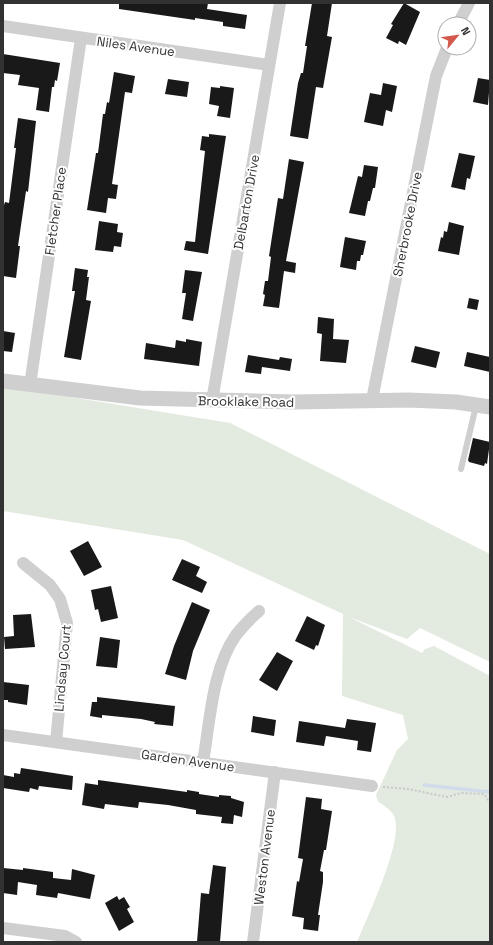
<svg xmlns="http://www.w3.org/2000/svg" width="493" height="945" font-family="'Space Grotesk',sans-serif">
	<rect width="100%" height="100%" fill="#fff"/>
	<!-- green -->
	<path fill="#e3eadf" d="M3,386L230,423L490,554V662L420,628L407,639L349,617L422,653L425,649L434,646L490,676V942H357C367,917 405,839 394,816C391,810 384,805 378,802L376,795L397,750L408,739L403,715L342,696L343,614L183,540L3,511Z"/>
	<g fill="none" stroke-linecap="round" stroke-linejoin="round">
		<!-- stream -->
		<path stroke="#d1dcea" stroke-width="3.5" d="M424,785L490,792"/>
	</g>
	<!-- building -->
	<path fill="#191919" d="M119,3H208L207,9L247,15L245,29L223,26V22L195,18V20L119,9Z
		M312,3H332L327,36L332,37L323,88L316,87L308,139L290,136L298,83L301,73H303L307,46H305Z
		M404,3L420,12L406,45L399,41L398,44L386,38L393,25L391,24Z
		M3,54L60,63L57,81L55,80L54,87H52L49,112L36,110L39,88L18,85L20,75L3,73Z
		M114,72L135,76L132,93L125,92L112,184L118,185L116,199L108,198L106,213L87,210L96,153H98L103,114H105L107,102L109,103Z
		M478,78L490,80L488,105L473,102Z
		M168,79L189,82L187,97L165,94Z
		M383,83L397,86L392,112L386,110L383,126L364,122L370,93L381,95Z
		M220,86L234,88L230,118L217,116L219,106L209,104L211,87L220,88Z
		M18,118L36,121L28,192L26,191L18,246H20L16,278L3,276V208L5,202L9,203L16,148H14Z
		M209,134L226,136L208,254L184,250L186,241L195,242L205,151L200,150L202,136L209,137Z
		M459,153L475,156L470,179L467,178L465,190L451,187Z
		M289,159L304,162L286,261L296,263L295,273L284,271L279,308L263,306L265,295L263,294L265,281H268L271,257L269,256L278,198L283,199Z
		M364,165L378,167L375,188H373L370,201H368L365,216L349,213L358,176L362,177Z
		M99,221L118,224L117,232L123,233L121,247L114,246L113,252L95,250Z
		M449,222L464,226L459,255L438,251L441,237L443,238L444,231L447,232Z
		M345,237L366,241L363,255H361L360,261H357L356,270L340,267Z
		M75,268L88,270L87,277H89L86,300L91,301L81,360L64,357L75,291H72Z
		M185,270L202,272L193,321L182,319L186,293H182Z
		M469,298L479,300L477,310L467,308Z
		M318,317L334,319L333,339L349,340L346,363L320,361L322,334L317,333Z
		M3,331L15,333L12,352L3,351Z
		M186,339L202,342L199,366L144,359L146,343L175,348L176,340L186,342Z
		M415,346L440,352L436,368L411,362Z
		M467,352L490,357V372L464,366Z
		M248,355L279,360L280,357L292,359L290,371L262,367L261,374L245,372Z
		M473,438L490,442L487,464L485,463L484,466L469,462L468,460Z
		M88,541L102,567L84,576L70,551Z
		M182,559L200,567L196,576L207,582L202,593L172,580Z
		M111,586L118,618L101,622L98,609L95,610L91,590Z
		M192,602L210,610L193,651L186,680L165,674L174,646Z
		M31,614L35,647L5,649L4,637L14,636L13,615Z
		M307,616L325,625L318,646L316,645L314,650L295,641Z
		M100,637L120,640L117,668L96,666Z
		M277,652L293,661L277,691L259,680Z
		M3,682L29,685L27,705L8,702V700H3Z
		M97,697L175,706L173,726L154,724L155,722L141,719L102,715V718L90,716L92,702H97Z
		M253,716L276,720L274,736L251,732Z
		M347,719L376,723L371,752L357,750L358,741L326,736L324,746L296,742L299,721L345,728Z
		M21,768L73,776L72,790L39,786L38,790L30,788L29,792L3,788V775L14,777V773L20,774Z
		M98,780L187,792V790L199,792V794L219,797V795L231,796V798L244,802L242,817L234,815L233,824L221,823L222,817L196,814V810L168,805L139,802L138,808L105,804L104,809L82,805L85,783L98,785Z
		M306,797L322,799L321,809L332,811L326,850H324L320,871L323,872V882L318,915H320L318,931L303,929L304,918L292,916L297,881L299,882L303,859L298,858Z
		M213,865L226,867L220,942H197L201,893L209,894Z
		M3,868L23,870V868L53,872V878L71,880L72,869L95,875L90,899L58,893L57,898L36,895L37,885L18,882L17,895L3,893Z
		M117,896L119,900L124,897L130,907L127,909L134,922L119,931L105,903Z"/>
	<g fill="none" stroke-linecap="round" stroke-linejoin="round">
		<!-- path -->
		<path stroke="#c9c9c9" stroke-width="2" stroke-dasharray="2 2" stroke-linecap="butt" d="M383,787L408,789L447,797L461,793L484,794L490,803"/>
		<!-- service -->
		<path stroke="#cfcfcf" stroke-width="6" d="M461,469L476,406"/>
		<!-- minor -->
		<path stroke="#cfcfcf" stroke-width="12" d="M458,24L469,3
			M3,26L269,65
			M30,385L81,38
			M372,400L436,76L447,48
			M212,401L280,3
			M23,563L50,585L60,599L67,623L56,742
			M3,735L372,786
			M203,762C210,722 212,669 236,635C243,626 251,618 259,611
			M3,928L65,936L76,942
			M253,942L275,772"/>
		<!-- tertiary -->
		<path stroke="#cfcfcf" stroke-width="15" d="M3,381L140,398L294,402L409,400L456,402L490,407"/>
	</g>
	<g text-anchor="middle" stroke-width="4" stroke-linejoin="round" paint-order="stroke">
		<!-- street labels -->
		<g font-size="13" fill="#323232" stroke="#fff">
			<text transform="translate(136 46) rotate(8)" y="5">Niles Avenue</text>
			<text transform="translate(246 202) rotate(-80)" y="5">Delbarton Drive</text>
			<text transform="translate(55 211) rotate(-82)" y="5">Fletcher Place</text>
			<text transform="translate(407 224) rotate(-79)" y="5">Sherbrooke Drive</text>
			<text transform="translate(246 401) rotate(1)" y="5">Brooklake Road</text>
			<text transform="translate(62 668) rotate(-85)" y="5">Lindsay Court</text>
			<text transform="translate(188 760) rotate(8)" y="5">Garden Avenue</text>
			<text transform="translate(264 857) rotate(-83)" y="5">Weston Avenue</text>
		</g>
	</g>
	<!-- border -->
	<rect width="493" height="945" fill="none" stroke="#323232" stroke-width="8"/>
	<!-- north arrow -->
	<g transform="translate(457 36) rotate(61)"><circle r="19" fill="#ffffff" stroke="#adadad"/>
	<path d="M0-3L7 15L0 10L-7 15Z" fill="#d2594c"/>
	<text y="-6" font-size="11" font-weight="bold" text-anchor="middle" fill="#323232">N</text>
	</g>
</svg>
